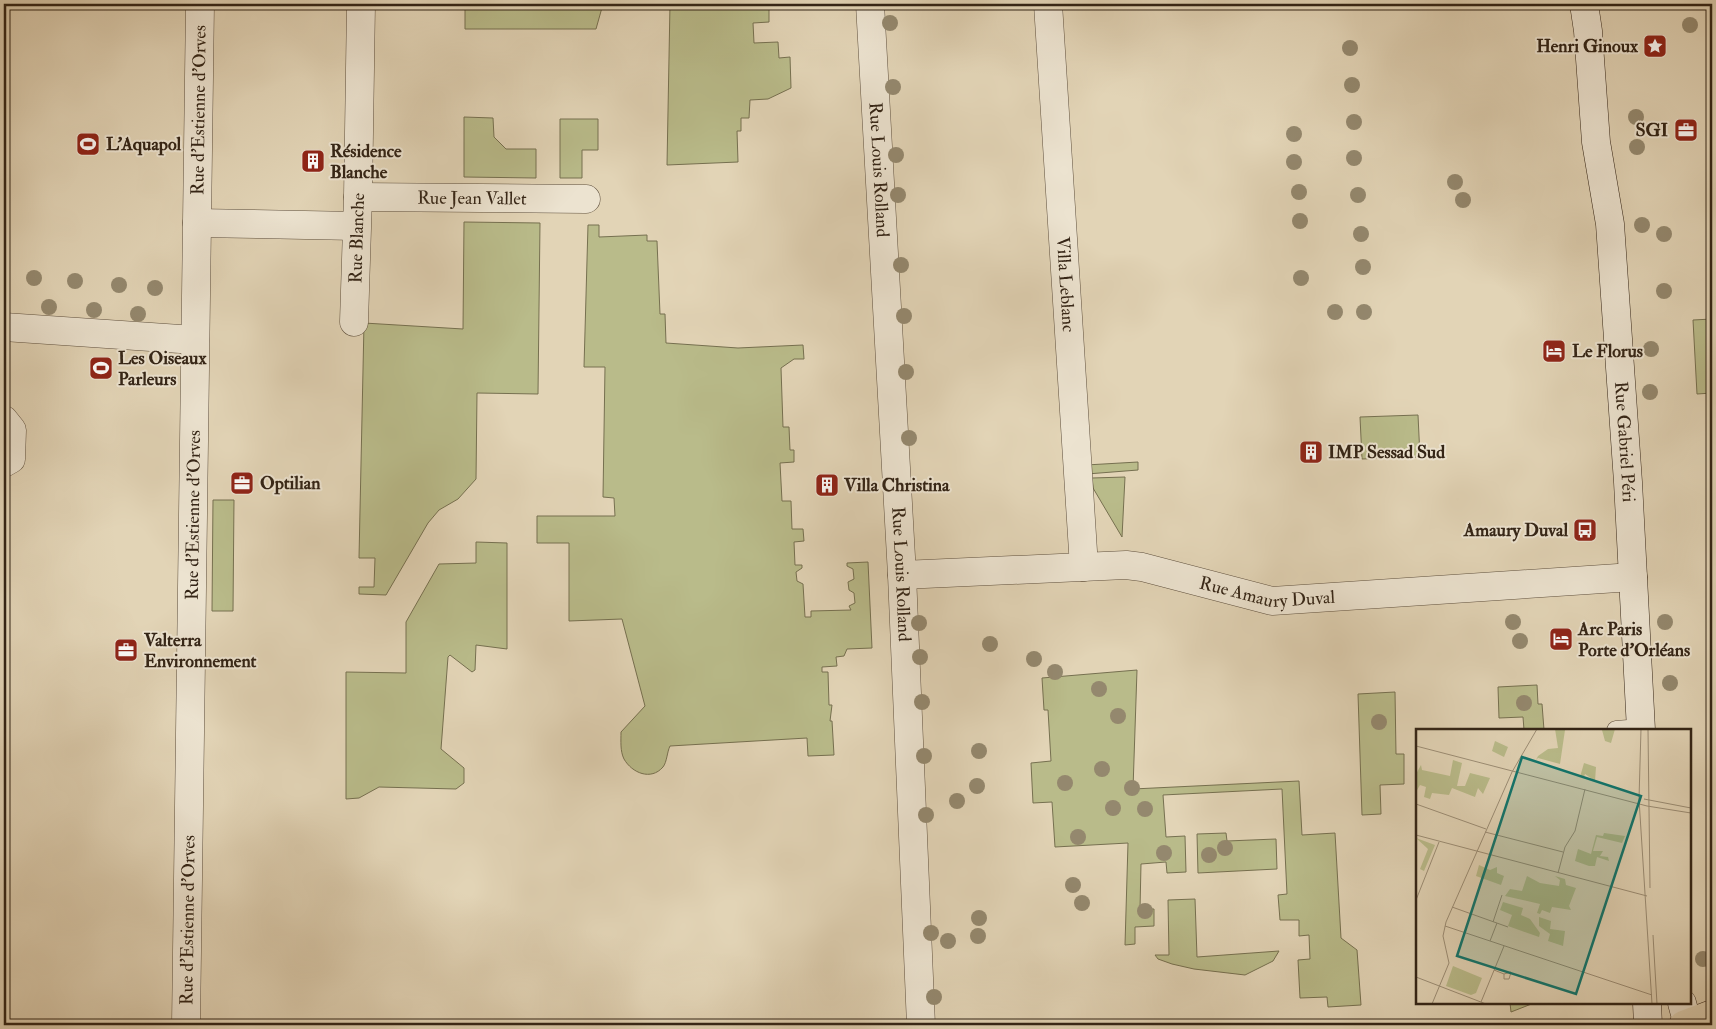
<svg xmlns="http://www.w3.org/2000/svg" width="1716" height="1029" font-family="'IM FELL Double Pica',serif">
	<rect width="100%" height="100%" fill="#e2d4b6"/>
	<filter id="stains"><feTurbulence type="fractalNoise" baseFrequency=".004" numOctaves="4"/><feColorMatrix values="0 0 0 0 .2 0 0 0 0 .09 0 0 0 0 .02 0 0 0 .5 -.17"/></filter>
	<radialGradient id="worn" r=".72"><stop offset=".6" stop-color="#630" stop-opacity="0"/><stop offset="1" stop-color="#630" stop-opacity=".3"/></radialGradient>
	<!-- green -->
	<path fill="#b9bb8a" stroke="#767050" d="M465,4H603L596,29H465Z
		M670,4H769V22L753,23L754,43L778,42L779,58L790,57L791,88L768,99L750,100L749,118H741V131H737L738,162L667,165Z
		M464,117L493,118L494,137L506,149H536V178L464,177Z
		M560,119H598V150H582V178H560Z
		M464,222L540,223L538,394L477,393L476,479L458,499L439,510L428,523L386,595L359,594V587H374L375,558H359L364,323L463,329Z
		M588,225H599V237L647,235V241H657L660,314H665L666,343L738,348L803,345L804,359H794L781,368L783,427H789L790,450H794V462L780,463L782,501H791L792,529H803L804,541L794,542L795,565H802V568L796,572L797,581L803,584L805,617H811V611L851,610L849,606L855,603L854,593L849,590L848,582L854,579L853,569L847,566V563L868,562L872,648L847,649L844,656L836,657L837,666L822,667V672H828L829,705H832L830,721H832L834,755L808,756L807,738L670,746C667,752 667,762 663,767C651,781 632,773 624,759C620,751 621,741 621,732L645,706L622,619L569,621V543H537V516H615L614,498L603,497L605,367H584Z
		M1712,319V393L1697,394L1693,320Z
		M1418,415L1420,457L1362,459L1360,417Z
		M1138,462V470L1087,474L1086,465Z
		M1125,477L1122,537L1093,488L1092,478Z
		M213,500H234L233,611H212Z
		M476,542L507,543V649L476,645L475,670L472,672L450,655L448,657L441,749L464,768V783L456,789L379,787L359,798L346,799V672L406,673V622L439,564L476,563Z
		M1137,670L1133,789L1299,781L1302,835L1335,833L1341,938L1357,950L1361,1005L1328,1007L1327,997L1300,998L1298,960L1310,959L1309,935L1299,936V920H1280L1278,895L1287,894L1282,789L1163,795L1166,837L1185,836L1186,872L1167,873L1166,862L1141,864L1140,909H1154V926L1135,927V944L1125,945L1128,843L1055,847L1052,802L1033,803L1031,763L1051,761L1048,710H1044L1042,678Z
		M1537,685L1538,704H1542L1544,730H1524L1523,717L1499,718L1498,687Z
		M1395,692L1396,754H1404V784L1380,785L1381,814L1362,815L1358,694Z
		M1226,833L1227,841L1276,839L1277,869L1198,873L1197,834Z
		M1195,899L1197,957L1279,951L1273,961L1245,975L1194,969L1172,964L1158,959L1155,955H1169L1168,900Z
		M1510,1003H1534L1511,1012Z"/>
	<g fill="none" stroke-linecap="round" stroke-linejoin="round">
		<!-- service casing -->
		<g stroke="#5f503e" stroke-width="19">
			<path id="service" d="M1616,730L1641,728"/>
		</g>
		<!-- minor casing -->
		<g stroke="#5f503e" stroke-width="29">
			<g id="minor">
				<path id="s1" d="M870,4L902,575L921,1025"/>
				<path id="s2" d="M1048,4L1084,567"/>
				<path id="s3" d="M358,197L586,199"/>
				<path d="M197,223L356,226"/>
				<path id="s4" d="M354,322L358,197L361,4"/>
				<path d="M4,327L195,340"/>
				<path d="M4,420L12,430L11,459L4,463"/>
				<path id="s5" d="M902,575L1126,565L1142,567L1272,601L1633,577"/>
				<path id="s6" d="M186,1025L200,4"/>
			</g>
		</g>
		<!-- secondary casing -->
		<g stroke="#332416" stroke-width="29">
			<g id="secondary">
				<path id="s7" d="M1584,4L1588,31L1596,142L1610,224L1628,482L1641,730"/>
				<path d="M1647,1003L1648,1025"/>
				<path d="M1682,1003L1688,1025"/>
			</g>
		</g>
		<!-- primary casing -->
		<g stroke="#332416" stroke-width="29">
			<path id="primary" d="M1683,1025L1712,1014"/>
		</g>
		<!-- service -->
		<use href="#service" stroke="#ece3d0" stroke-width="18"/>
		<!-- minor -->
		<use href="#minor" stroke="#ece3d0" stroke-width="28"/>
		<!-- secondary -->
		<use href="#secondary" stroke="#ece3d0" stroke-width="28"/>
		<!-- primary -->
		<use href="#primary" stroke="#e2d4b6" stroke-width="28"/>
	</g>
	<!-- trees -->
	<g fill="#94886e">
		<circle cx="890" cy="23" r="8"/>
		<circle cx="1690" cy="25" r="8"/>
		<circle cx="1350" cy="48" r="8"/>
		<circle cx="1352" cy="85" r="8"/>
		<circle cx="893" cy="87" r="8"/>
		<circle cx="1636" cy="117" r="8"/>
		<circle cx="1354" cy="122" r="8"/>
		<circle cx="1294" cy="134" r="8"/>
		<circle cx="1637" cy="147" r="8"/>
		<circle cx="896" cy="155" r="8"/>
		<circle cx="1354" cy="158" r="8"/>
		<circle cx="1294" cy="162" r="8"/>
		<circle cx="1455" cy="182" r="8"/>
		<circle cx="1299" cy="192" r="8"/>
		<circle cx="898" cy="195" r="8"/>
		<circle cx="1358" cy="195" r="8"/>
		<circle cx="1463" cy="200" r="8"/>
		<circle cx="1300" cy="221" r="8"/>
		<circle cx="1642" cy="225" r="8"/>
		<circle cx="1361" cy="234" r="8"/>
		<circle cx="1664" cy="234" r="8"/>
		<circle cx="901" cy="265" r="8"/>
		<circle cx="1363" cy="267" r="8"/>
		<circle cx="34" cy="278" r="8"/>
		<circle cx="1301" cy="278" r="8"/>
		<circle cx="75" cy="281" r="8"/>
		<circle cx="119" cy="285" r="8"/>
		<circle cx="155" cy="288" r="8"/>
		<circle cx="1664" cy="291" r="8"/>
		<circle cx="49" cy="307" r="8"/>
		<circle cx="94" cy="310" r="8"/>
		<circle cx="1335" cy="312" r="8"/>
		<circle cx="1364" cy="312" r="8"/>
		<circle cx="138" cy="314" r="8"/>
		<circle cx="904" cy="316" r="8"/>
		<circle cx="1651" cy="349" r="8"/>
		<circle cx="906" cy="372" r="8"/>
		<circle cx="1650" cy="392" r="8"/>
		<circle cx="909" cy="438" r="8"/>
		<circle cx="1513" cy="622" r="8"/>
		<circle cx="1665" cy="622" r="8"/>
		<circle cx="919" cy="623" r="8"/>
		<circle cx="1520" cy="641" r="8"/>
		<circle cx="990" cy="644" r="8"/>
		<circle cx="920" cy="657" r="8"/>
		<circle cx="1034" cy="659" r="8"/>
		<circle cx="1055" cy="672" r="8"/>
		<circle cx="1670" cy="683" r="8"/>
		<circle cx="1099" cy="689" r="8"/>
		<circle cx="922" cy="702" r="8"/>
		<circle cx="1524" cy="703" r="8"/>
		<circle cx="1118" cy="716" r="8"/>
		<circle cx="1379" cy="722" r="8"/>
		<circle cx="979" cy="751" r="8"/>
		<circle cx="924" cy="756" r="8"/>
		<circle cx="1102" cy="769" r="8"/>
		<circle cx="1065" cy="783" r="8"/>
		<circle cx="977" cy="786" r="8"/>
		<circle cx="1132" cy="788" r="8"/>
		<circle cx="957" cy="801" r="8"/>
		<circle cx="1113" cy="808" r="8"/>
		<circle cx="1145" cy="809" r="8"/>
		<circle cx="926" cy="815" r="8"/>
		<circle cx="1078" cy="837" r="8"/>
		<circle cx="1225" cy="848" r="8"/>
		<circle cx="1164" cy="853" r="8"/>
		<circle cx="1209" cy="855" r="8"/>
		<circle cx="1073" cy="885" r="8"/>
		<circle cx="1082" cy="903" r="8"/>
		<circle cx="1145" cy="911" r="8"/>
		<circle cx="979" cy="918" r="8"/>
		<circle cx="931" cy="933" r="8"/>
		<circle cx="978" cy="936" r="8"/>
		<circle cx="948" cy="941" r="8"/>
		<circle cx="1703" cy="959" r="8"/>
		<circle cx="934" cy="997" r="8"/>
	</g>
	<!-- icons -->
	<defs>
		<g id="sight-square" transform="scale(1.25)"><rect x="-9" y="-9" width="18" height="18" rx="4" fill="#8f2418" stroke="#ece3d0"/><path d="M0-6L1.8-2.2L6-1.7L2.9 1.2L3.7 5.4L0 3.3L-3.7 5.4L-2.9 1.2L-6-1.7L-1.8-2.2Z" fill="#fff"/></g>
		<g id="office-square" transform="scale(1.25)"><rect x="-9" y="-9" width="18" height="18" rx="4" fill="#8f2418" stroke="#ece3d0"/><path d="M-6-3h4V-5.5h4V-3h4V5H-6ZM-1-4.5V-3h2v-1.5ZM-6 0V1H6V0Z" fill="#fff"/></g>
		<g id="stadium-square" transform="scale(1.25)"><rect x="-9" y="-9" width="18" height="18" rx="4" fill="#8f2418" stroke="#ece3d0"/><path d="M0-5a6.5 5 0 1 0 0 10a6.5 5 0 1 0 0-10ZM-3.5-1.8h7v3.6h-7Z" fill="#fff"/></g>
		<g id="building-square" transform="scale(1.25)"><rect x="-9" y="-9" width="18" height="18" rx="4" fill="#8f2418" stroke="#ece3d0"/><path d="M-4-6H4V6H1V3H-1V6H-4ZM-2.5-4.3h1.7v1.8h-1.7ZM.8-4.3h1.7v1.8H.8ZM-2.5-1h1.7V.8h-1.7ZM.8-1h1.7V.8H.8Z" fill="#fff"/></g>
		<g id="hotel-square" transform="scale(1.25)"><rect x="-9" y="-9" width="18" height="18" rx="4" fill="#8f2418" stroke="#ece3d0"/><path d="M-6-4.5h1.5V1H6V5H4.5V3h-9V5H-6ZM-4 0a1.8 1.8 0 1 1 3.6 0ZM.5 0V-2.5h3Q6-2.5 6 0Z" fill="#fff"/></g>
		<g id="bus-square" transform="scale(1.25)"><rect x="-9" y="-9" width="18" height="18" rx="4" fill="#8f2418" stroke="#ece3d0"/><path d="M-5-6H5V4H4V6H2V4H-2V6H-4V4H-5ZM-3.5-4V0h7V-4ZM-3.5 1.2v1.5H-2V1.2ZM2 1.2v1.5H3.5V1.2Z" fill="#fff"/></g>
	</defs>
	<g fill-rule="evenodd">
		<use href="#sight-square" x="1655" y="46"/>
		<use href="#office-square" x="1686" y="130"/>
		<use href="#stadium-square" x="88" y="144"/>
		<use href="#building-square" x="313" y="161"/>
		<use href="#hotel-square" x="1554" y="351"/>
		<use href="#stadium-square" x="101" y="368"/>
		<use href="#building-square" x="1311" y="452"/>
		<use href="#office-square" x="242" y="483"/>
		<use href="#building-square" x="827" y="485"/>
		<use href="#bus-square" x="1585" y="530"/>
		<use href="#hotel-square" x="1561" y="639"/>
		<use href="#office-square" x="126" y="650"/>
	</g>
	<g text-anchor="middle" stroke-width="4" stroke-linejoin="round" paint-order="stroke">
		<!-- poi labels -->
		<g font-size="18" font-weight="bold" fill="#332416" stroke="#ece3d0" text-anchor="start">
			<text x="1638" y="52" text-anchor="end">Henri Ginoux</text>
			<text x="1668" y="136" text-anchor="end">SGI</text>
			<text x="106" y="150">L'Aquapol</text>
			<text x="330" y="157">Résidence<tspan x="330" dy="21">Blanche</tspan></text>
			<text x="1572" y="357">Le Florus</text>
			<text x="118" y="364">Les Oiseaux<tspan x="118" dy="21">Parleurs</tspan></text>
			<text x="1328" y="458">IMP Sessad Sud</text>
			<text x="260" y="489">Optilian</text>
			<text x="844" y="491">Villa Christina</text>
			<text x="1568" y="536" text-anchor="end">Amaury Duval</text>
			<text x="1578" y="635">Arc Paris<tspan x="1578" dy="21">Porte d'Orléans</tspan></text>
			<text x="144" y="646">Valterra<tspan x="144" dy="21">Environnement</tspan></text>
		</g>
		<!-- street labels -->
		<g font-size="18" fill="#332416" stroke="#ece3d0">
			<text dy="6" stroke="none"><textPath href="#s6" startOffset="915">Rue d'Estienne d'Orves</textPath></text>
			<text dy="6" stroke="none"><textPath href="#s1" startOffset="166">Rue Louis Rolland</textPath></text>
			<text dy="6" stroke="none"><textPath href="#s3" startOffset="114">Rue Jean Vallet</textPath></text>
			<text dy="6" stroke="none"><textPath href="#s4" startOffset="84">Rue Blanche</textPath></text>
			<text dy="6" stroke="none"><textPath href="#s2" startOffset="281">Villa Leblanc</textPath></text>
			<text dy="6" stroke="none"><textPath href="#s7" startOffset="440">Rue Gabriel Péri</textPath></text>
			<text dy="6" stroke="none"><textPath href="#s6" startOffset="510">Rue d'Estienne d'Orves</textPath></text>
			<text dy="6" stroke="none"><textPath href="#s1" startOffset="571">Rue Louis Rolland</textPath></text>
			<text dy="6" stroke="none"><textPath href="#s5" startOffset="369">Rue Amaury Duval</textPath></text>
			<text dy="6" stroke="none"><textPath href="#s6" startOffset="105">Rue d'Estienne d'Orves</textPath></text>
		</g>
	</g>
	<!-- overview -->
	<g transform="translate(1416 729)">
		<rect width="275" height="275" fill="#e2d4b6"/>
		<path d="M139,0L149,1L144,35L122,29L120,31L122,27L132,20L142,19ZM182,0H199L195,14L189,12L186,1ZM79,12L92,18L88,28L76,22ZM37,31L46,34L41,57H49L54,44L74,49L67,65L62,59L59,68L36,59L33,66L16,64L14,70L8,68L10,58L4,56L0,63V45L5,36L6,41L34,47ZM168,34L180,38L179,52L169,45L168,48H164ZM188,104L209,107L206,114L181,108L177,122H187L184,127L192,128L193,132L181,128L179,137H173L159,132L162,120L175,125L180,106L187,107ZM0,109L19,116L8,142L4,140L12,120ZM63,136L74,141L81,138V144L88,147L85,156L60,147ZM111,147L124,154L143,157L144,151L139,147L149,150L150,156L160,159L153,177L155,181L136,178L134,184L126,181L124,185L121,184L124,175L89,167L94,160L106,162ZM87,173L107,179L105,186L114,190L124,204L123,208L92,197L96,186L84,181ZM123,188L135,192L134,200L149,202L147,217L132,212L134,205L123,197ZM37,237L66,249L60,264L55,266L30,257Z" fill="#b9bb8a"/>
		<path fill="none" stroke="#9c8e76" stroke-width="1" d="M225,0L223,70L236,275M232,0L234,159M0,17L231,77L275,84M96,43L121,0M228,70L275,79M0,75L70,100M69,103L147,123M0,106L231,167M142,144L149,118L159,102L169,60M0,171L23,113M36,178L92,198M77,193L86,166M29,197L236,266M237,206L241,275M74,212L81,194M78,241L88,245L95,243L93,250H88V245M0,248L70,275M65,273L88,217M16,275L33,234L27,207L30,193L96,43"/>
		<path fill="#0f766e" fill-opacity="0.15" stroke="#0f766e" stroke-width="2.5" d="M106,28L225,67L160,265L41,227Z"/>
		<rect width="275" height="275" fill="none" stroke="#332416" stroke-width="2.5"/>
	</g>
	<!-- margin -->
	<rect width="1716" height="1029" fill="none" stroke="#e2d4b6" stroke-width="20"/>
	<rect x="5" y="5" width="1706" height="1019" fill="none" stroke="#332416" stroke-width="2.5"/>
	<rect x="10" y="10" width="1696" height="1009" fill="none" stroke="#332416"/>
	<rect width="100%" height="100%" filter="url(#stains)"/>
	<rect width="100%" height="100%" fill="url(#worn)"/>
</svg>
